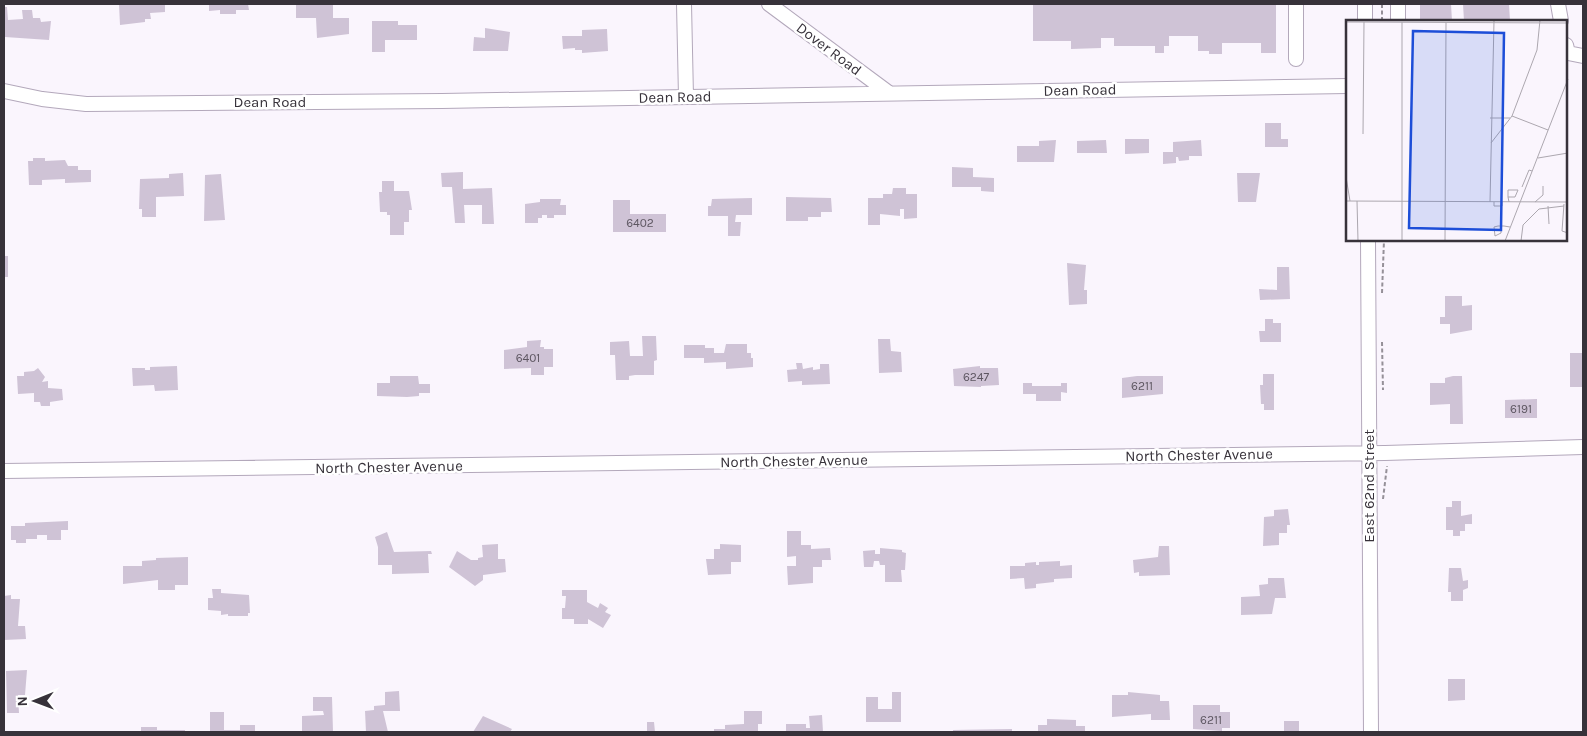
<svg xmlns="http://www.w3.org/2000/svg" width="1587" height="736" font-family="Karla,sans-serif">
	<rect width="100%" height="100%" fill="#faf5fd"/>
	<!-- building -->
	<path fill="#cfc3d6" d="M119,4H165V12L150,13L151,19H145V22L120,25Z
		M209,4H248L249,10H236V14H220V10L209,11Z
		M296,4H333V18H349V34L317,38L316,18H296Z
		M1033,4H1276V53H1261V43H1222V54H1209V51H1198V36H1169V46H1164V53H1155V46H1114V38H1101V48L1071,49V41H1033Z
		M1420,4H1451L1452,21H1420Z
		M1463,4H1509L1510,21H1464Z
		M4,7H7L8,20L23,19L22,10H32L33,18H40L41,22L51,21L49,40L5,37Z
		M372,21H398V25H417V40H385V52H372Z
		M485,28L510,32L508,51H473L474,37L485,38Z
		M607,29L608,51L582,53V50H575V48L563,49L562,36H582V30Z
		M1265,123H1281V139H1288V147H1265Z
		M1125,139H1149V153L1125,154Z
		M1056,140L1054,162H1017V146H1039V141Z
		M1106,140L1107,153H1077V141Z
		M1201,140L1202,156H1189V160L1179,161L1178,157H1176V163L1163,164V152H1173V142Z
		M33,158H45V161L65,160L68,166H78V170H91V182L65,183V179L42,180V185H29L28,161H33Z
		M952,167L973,168V177L994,178V192L981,191V187H952Z
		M463,172V189L492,188L494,224H482V205H464L465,223H455L452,187H442L441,173Z
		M183,173L184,196L156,197V217H142V209H139L140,179L169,178V174Z
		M1237,173H1260L1256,202H1238Z
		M221,174L225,220L204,221L205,175Z
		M382,181H394V191H409L412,210H409V222H404V235H390V215H387V212H380L379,192H382Z
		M893,188H906V194H917V218L904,219V209H900V216L880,214V225H868V198H883V194H892Z
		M786,197L831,198L832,212H821V217H808V221H786Z
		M752,198V215H736L735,222H741L740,236H728V216H708V206H711L712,199Z
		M540,199H561L560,205H566V215H554V218H547V215H542V218H538V223H525V204L540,202Z
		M613,200H630V214H666V232H613Z
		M4,256H8V277H4Z
		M1067,263L1086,265L1084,290H1087V304L1069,305Z
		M1277,267H1289L1290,299L1260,300L1259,289L1277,290Z
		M1445,296H1462V306L1472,305V330L1450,334V324H1440V317H1445Z
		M1265,319H1273V323H1281V342H1260L1259,331H1265Z
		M642,336H656L657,360L654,361V375H635L629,376V380H616L615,355H610V342L629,341L630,356H643Z
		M878,339H890L891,351L901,352L902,372L879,373Z
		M541,340L540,347H544V349H553V367H544V375H531V368L504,369V350L527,347V341Z
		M726,344H747V353H751V358H753V367L726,369V362L704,363V358H684V345H705V348H714V353H724Z
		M1570,353H1583V387H1570Z
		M796,363H802L803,369L813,367V370L820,369V364H829L830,384L802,385V381L788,382L787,370L797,369Z
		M177,366L178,390L155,391L154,385L133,386L132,368H145V370H150V367Z
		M980,366V368H998L999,385L981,386V387L954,386L953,369Z
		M38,368L45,377L42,382L48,381V388L62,389L63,400L50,402V406H41L40,402H34V393L18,394L17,376H24V372L34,371Z
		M1263,374H1274V410H1264V404H1261L1260,385H1263Z
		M390,376H418L419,384H430V393H419V396L407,397L377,396V383H390Z
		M1137,376H1163V394L1122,398V378Z
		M1453,376H1462L1463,424H1450V404L1430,405V383H1445V378Z
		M1023,383H1032V386H1061V383H1067V393L1061,392V401H1036V394H1023Z
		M1537,399V418H1505V400Z
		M1452,501H1461V516L1472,514V524H1465V531H1460V536H1453V530H1446V507H1452Z
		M1288,509L1290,525H1287V533H1279V545L1263,546L1264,517L1274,516V510Z
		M68,521V530H61V540H47V535H37V539H26V543H16V540H11V526H25V523Z
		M787,531H801V545H811V549L830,548L831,560H822V567H813V583L788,585L787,566H796V556L787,557Z
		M387,532L394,552L431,551L432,554H428L429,573L392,574V565H378V547L375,537Z
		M498,544V559H505L506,572L483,575V580L475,586L449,567L457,551L471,560H478V558L483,557L482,545Z
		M720,544L741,545V562H731V574L708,575L706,559H714V549H720Z
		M1159,546H1169L1170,575L1139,576V572L1134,573L1133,560L1158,557Z
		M880,548L902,550V552L906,553L905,570H901L902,582H885V565H880L879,561H874L873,567H864L863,551L875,550V554H880Z
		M188,557V585H175V590H158V580L123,584V566H142V561L156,560V558Z
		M1060,561V566L1072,565V578L1054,579V582L1036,584V588L1025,589L1024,578L1010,579V566H1025V563L1036,562V565H1039V562Z
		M1449,568H1461L1463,581L1468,580V588L1463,590V601H1451V592H1448Z
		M1268,578H1284L1286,598H1275L1272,614L1241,615V597L1260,596L1259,585L1268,584Z
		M212,589H221V593L249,595L250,613H248V616H228V614L221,615V611L208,610V598H213Z
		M562,590H587V602L598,608L600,603L608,608L605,612L611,615L603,628L588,619V624H574V619H562V608H565L566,596H562Z
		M11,595V599H20L18,626H25L26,639L4,640V596Z
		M27,670L25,695H18L19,713H7L6,671Z
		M1448,679H1465V700L1448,701Z
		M399,691L400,711H383L388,732H366L365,711L374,710V706L385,705V692Z
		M892,692H901V722H866V697H878V709H892Z
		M1128,692L1160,695V701H1169L1170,720H1151V714L1112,717V695H1128Z
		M313,697H332L333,732H302V716L324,715L323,711H313Z
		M1193,705H1220V712H1230V728H1222V731L1193,729Z
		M744,711H762V724H758V732H714V729H725V725L744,724Z
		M210,712H224V730H240V725H255V732H210Z
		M822,715L823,732H786V724H806V728H810L809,716Z
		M483,716L512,729L510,732H473Z
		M1047,719L1076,720V726H1085V732H1038V725H1047Z
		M1284,721H1299V732H1284Z
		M647,722H654L655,732H647Z
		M141,727H157V730H185V732H141Z
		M1012,729V732H953V730Z"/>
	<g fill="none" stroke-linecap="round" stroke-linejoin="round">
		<!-- minor casing -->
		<g stroke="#b3a8bb" stroke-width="16">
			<path id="minor" d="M684,4L686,97
				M769,4L889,93
				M1365,4V21
				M1398,4V21
				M1558,4L1561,21
				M1566,45L1568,53L1583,56
				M1296,59V4
				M4,91L42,99L86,104L442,101L1347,86
				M1368,240L1371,732
				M4,471L1385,453L1583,447"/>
		</g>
		<!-- path -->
		<path stroke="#959098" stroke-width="2" stroke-dasharray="4 2.5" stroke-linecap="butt" d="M1382,4V21
			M1382,293L1384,240
			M1382,342L1383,390
			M1383,499L1387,466"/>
		<!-- minor -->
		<use href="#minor" stroke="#fff" stroke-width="14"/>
	</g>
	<g text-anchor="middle" stroke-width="5" stroke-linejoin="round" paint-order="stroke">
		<!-- number labels -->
		<g font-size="12" fill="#5d5661">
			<text x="640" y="227">6402</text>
			<text x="528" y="362">6401</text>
			<text x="976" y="381">6247</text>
			<text x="1142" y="390">6211</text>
			<text x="1521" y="413">6191</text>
			<text x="1211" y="724">6211</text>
		</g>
		<!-- street labels -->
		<g font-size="15" fill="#37323a" stroke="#fff">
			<text transform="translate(829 49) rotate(37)" y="5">Dover Road</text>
			<text transform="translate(1080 90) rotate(-1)" y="5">Dean Road</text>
			<text transform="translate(675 97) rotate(-1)" y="5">Dean Road</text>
			<text x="270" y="107">Dean Road</text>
			<text transform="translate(1199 455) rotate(-1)" y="5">North Chester Avenue</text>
			<text transform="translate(794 461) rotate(-1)" y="5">North Chester Avenue</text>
			<text transform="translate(389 467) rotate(-1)" y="5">North Chester Avenue</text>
			<text transform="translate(1369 486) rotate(-90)" y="5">East 62nd Street</text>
		</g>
	</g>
	<!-- overview -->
	<g transform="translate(1346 20)">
		<rect width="221" height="221" fill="#faf5fd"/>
		<path fill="none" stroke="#aca7af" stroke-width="1" d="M0,2L222,3M166,96L202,110M144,98H164M17,114L18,2M145,123L166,96L191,30L194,0M192,138L222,133M0,157L4,181M176,167L183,150L186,151M162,177H169L172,170H162V177L163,182M0,181L222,182M11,181L12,221M144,182L148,1M148,182V186H156V182M189,182L197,175V166M218,184L216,211L222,213M202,186L203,204M155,206V213L149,216L148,207L152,206H158L164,207M56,221V2M99,221L100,2M159,221L222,59M175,221L177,205L193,189L218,186"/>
		<path fill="#1d4ed8" fill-opacity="0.15" stroke="#1d4ed8" stroke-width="2.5" d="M67,11L158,13L155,210L63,208Z"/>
		<rect width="221" height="221" fill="none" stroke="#37323a" stroke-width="2.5"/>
	</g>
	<!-- border -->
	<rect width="1587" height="736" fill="none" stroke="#37323a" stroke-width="10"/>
	<!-- north arrow -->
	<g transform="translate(35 701) rotate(269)" stroke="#ffffff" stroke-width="4" paint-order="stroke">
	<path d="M0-4L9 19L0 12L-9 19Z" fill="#37323a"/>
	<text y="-8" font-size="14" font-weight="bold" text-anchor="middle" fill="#37323a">N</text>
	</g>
</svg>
